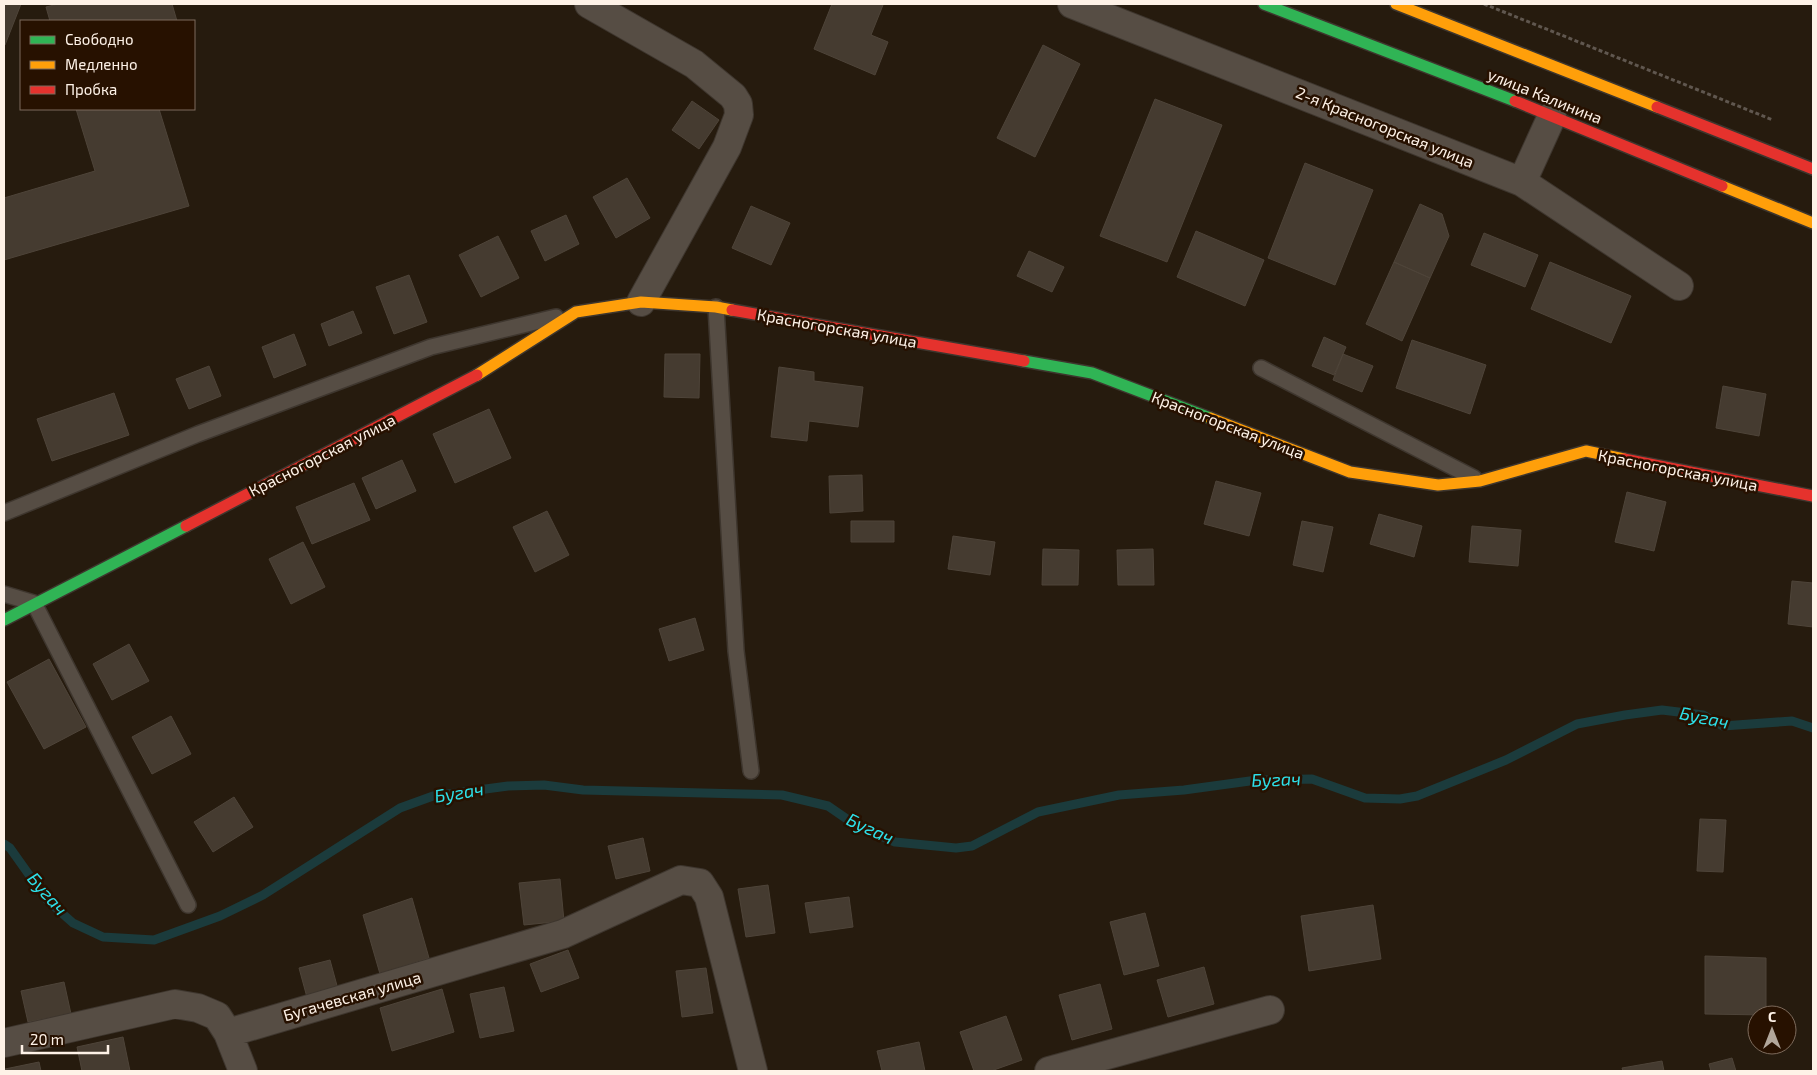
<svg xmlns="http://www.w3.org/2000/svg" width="1817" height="1075" font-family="'Exo 2',sans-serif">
	<rect width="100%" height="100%" fill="#261b0e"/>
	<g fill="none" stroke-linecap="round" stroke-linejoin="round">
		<!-- stream -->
		<path stroke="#1b3b3c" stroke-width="9" d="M4,844L10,848L47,900L73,923L103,937L154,940L220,916L263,895L400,808L433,796L508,786L544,785L583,790L782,795L828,806L857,826L895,842L956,848L972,846L1038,812L1119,795L1184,790L1257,780L1312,779L1365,798L1400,799L1417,796L1506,760L1577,724L1625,715L1662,710L1703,715L1723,726L1792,721L1813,728"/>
	</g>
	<!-- building -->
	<path fill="#453b30" stroke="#4e4439" d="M4,4H21L5,45H4Z
		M58,4H172L177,21H50L46,7Z
		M832,4H879L883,5L871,35L888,42L875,75L814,49Z
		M1043,45L1080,64L1035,157L997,138Z
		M1155,99L1222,125L1167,262L1100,236Z
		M692,101L719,120L699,149L672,130Z
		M76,109H159L189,206L4,260V198L95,171Z
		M1305,163L1373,190L1335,285L1268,258Z
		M627,178L650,218L616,238L593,197Z
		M1420,204L1442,214L1449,236L1430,278L1394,262Z
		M751,206L790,223L771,265L732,248Z
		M566,215L579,244L545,261L531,231Z
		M1196,231L1264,260L1245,306L1177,277Z
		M1484,233L1538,255L1525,287L1471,265Z
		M498,236L519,278L481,297L459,255Z
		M1029,251L1064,267L1052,292L1017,276Z
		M1394,262L1430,278L1402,341L1366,324Z
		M1550,262L1631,296L1611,343L1531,309Z
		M409,275L427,322L394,334L376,287Z
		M353,311L362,333L329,346L321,324Z
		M294,334L306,365L274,378L262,347Z
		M1324,337L1346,347L1334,375L1312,366Z
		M1412,340L1486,365L1470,414L1396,388Z
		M665,354H700L699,398L664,397Z
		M1343,354L1373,366L1362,392L1333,380Z
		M209,366L221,396L189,409L176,379Z
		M779,367L814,372V381L863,387L858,427L809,421L807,441L771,437Z
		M1723,386L1766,394L1759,436L1716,428Z
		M114,393L129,435L52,461L37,419Z
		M489,409L511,458L455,483L433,434Z
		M402,460L416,491L376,509L362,478Z
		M862,475L863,511L830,513L829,476Z
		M1216,481L1261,493L1249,536L1204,524Z
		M354,483L370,520L312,544L296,507Z
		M1627,492L1666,502L1654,551L1615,542Z
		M547,511L569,555L535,572L513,527Z
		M1379,514L1422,526L1414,557L1370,544Z
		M851,521H894V542H851Z
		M1302,521L1333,527L1323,572L1293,565Z
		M1472,526L1521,530L1518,566L1469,562Z
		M953,536L995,542L990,575L948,569Z
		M303,542L325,587L291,604L269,559Z
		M1043,549L1079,550L1078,585H1042Z
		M1153,549L1154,585H1118L1117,550Z
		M1792,581L1813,583V627L1788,624Z
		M695,618L704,650L669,661L659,629Z
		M129,644L149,681L112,700L93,664Z
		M49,659L86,727L44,749L7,682Z
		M171,716L191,754L152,774L132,737Z
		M234,797L253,827L213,852L194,822Z
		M1700,819L1726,820L1723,872L1697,871Z
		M643,838L650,871L616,879L608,846Z
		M560,879L564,921L524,925L519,883Z
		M768,885L775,933L746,937L738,889Z
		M849,897L853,927L810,933L805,903Z
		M412,898L429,958L380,974L363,915Z
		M1373,905L1381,959L1309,971L1301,916Z
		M1145,913L1159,966L1124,975L1110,922Z
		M568,950L579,978L541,992L530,964Z
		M1705,956L1766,958V1015L1705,1014Z
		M330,960L339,993L308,1001L299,968Z
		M1204,967L1214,1004L1168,1017L1157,980Z
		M706,968L713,1013L682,1017L676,971Z
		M64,982L71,1014L28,1022L21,991Z
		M1100,984L1112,1029L1072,1040L1059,995Z
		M504,987L514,1031L480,1038L470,994Z
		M442,989L454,1032L392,1051L380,1008Z
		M1006,1016L1022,1060L991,1071H974L960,1032Z
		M123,1037L130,1071H82L77,1047Z
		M919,1042L925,1071H882L877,1051Z
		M1732,1058L1736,1071H1711L1709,1064Z
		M1662,1061L1664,1071H1623L1622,1068Z
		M39,1062L41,1071H6L5,1069Z"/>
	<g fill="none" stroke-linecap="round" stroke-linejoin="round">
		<!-- lane casing -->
		<g stroke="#3e362e" stroke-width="18">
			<path id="lane" d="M716,307L736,651L751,771
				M1261,368L1474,478
				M4,513L198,434L431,347L556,317
				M4,594L34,603L188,905"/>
		</g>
		<!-- street casing -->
		<g stroke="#3e362e" stroke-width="30">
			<path id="street" d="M589,4L694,64L733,96L738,104L739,115L727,147L641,302
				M1072,4L1522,182L1679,286
				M1522,182L1552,116
				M228,1033L243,1071
				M4,1043L175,1004L198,1008L217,1016L228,1033L563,934L681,880L700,883L709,897L753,1071
				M1049,1071L1270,1010"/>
		</g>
		<!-- fast casing -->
		<g stroke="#3e362e" stroke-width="14">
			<path id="fast" d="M1264,4L1515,101
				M1024,361L1092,373L1210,418
				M4,620L186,526"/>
		</g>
		<!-- slow casing -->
		<g stroke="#3e362e" stroke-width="14">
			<path id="slow" d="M1396,4L1657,107
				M1722,186L1813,223
				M477,375L576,312L641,302L716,307L732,310
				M1210,418L1350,472L1438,485L1480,481L1586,451L1624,459"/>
		</g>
		<!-- jam casing -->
		<g stroke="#3e362e" stroke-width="14">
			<path id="jam" d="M1515,101L1722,186
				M1657,107L1813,169
				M732,310L1024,361
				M1624,459L1813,496
				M186,526L477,375"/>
		</g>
		<!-- path -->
		<path stroke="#60574f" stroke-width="3" stroke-dasharray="4 2.5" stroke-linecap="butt" d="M1484,4L1773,120"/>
		<!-- lane -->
		<use href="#lane" stroke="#564d44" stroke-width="15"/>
		<!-- street -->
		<use href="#street" stroke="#564d44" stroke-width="28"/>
		<!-- fast -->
		<use href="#fast" stroke="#30b455" stroke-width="11"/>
		<!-- slow -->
		<use href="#slow" stroke="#ff9f0a" stroke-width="11"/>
		<!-- jam -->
		<use href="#jam" stroke="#e5322d" stroke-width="11"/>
	</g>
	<g text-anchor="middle" stroke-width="5" stroke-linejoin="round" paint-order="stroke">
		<!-- street labels -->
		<g font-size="16" fill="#fef2e7" stroke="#271100">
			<text transform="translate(1545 96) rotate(22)" y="6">улица Калинина</text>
			<text transform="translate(1385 127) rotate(22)" y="6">2-я Красногорская улица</text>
			<text transform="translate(837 328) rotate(10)" y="6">Красногорская улица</text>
			<text transform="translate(1228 425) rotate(21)" y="6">Красногорская улица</text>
			<text transform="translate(322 455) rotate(-27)" y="6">Красногорская улица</text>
			<text transform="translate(1678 470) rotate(11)" y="6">Красногорская улица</text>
			<text transform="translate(352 996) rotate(-16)" y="6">Бугачевская улица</text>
		</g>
		<!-- water labels -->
		<g font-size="18" font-style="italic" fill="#2de0e9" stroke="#271100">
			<text transform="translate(1704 718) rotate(12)" y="6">Бугач</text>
			<text transform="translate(1276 780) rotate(-2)" y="6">Бугач</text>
			<text transform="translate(459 793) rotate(-9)" y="6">Бугач</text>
			<text transform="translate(870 829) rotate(25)" y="6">Бугач</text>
			<text transform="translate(47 894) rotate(49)" y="6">Бугач</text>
		</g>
	</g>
	<!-- border -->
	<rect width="1817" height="1075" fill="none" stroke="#fef2e7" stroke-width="10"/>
	<!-- legend -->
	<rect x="20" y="20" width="175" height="90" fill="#271100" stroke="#7d6b5c"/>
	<rect x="30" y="36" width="25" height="8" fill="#30b455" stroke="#7d6b5c"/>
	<text x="65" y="45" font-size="15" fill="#fef2e7">Свободно</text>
	<rect x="30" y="61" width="25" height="8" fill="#ff9f0a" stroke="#7d6b5c"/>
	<text x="65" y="70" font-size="15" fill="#fef2e7">Медленно</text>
	<rect x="30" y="86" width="25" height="8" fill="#e5322d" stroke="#7d6b5c"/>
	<text x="65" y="95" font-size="15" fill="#fef2e7">Пробка</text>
	<!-- north arrow -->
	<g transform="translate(1772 1030)"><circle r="24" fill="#271100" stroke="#7d6b5c"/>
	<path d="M0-4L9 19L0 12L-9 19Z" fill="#b2a79b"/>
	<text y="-8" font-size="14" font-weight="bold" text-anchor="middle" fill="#fef2e7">С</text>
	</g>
	<!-- scale -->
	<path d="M22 1045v8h86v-8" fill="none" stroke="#fef2e7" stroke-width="2.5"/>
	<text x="30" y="1045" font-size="15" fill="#fef2e7" stroke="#271100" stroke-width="4" paint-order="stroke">20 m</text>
</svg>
